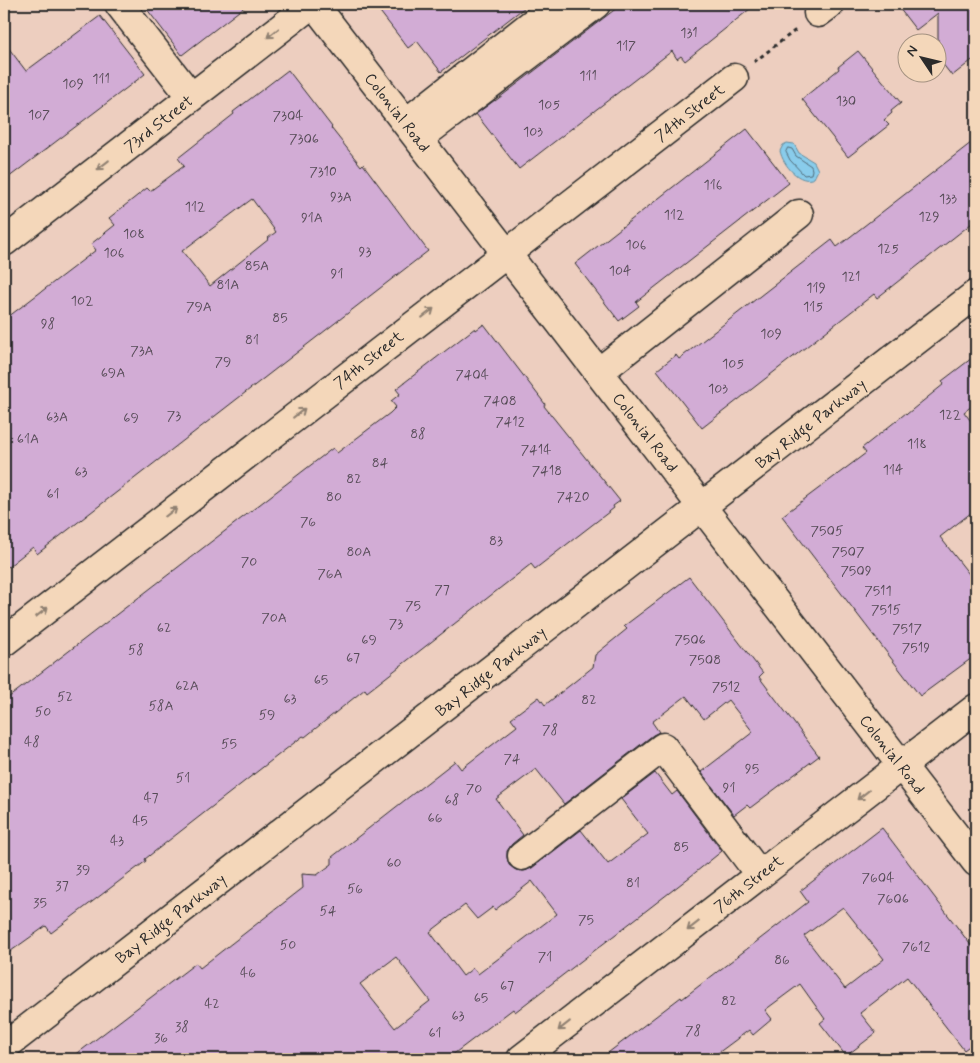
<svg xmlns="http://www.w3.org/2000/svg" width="980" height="1063" font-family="Mynerve,sans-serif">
	<rect width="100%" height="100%" fill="#edcebf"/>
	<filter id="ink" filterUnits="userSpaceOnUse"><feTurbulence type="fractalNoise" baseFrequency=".02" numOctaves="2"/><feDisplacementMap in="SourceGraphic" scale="10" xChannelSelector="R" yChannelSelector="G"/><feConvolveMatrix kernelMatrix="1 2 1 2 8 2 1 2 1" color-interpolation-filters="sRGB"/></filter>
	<g filter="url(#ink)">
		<!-- water -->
		<path fill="#89cceb" stroke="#638c9e" d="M787,143L794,144L799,153L814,162L818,170L814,178C800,185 783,165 780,151L783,145Z"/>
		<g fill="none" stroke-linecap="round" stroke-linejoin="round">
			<!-- shore -->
			<path stroke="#516b78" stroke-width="1" d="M788,148L792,149L796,156L811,166L812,170L811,174L804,175L790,160L786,152Z"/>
		</g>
		<!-- building -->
		<path fill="#d2acd5" stroke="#2b2b2b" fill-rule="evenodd" d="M143,4H248L182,55Z
			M374,4H529L441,72L417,41L408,48Z
			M622,4H756L685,61L681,56L677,59L672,51L519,169L476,114L495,100V101Z
			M896,4H976V57L952,76L938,58V13L916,30Z
			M100,16L145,74L4,181V42L26,71Z
			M858,51L901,103L891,111L892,113L884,120L889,125L848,157L802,99L839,69L838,67Z
			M288,70L332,127L331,128L361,166L363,164L428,251L37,554L33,547L4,570V320L96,250L91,244L115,225L109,218L147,188L150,191L184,166L178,158L234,114L233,112ZM252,199L276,232L268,238L269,239L210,286L182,251Z
			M747,129L789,183L636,302L639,306L619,321L575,264Z
			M976,139V220L877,298L874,294L702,428L657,370L676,355L679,359L832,240L837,247Z
			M484,324L545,404L544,406L620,501L613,506L614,508L535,569L531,564L367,692L365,689L305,737L303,736L281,753L145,859L146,861L51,933L46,926L4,956V701L333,448L337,453L390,413L396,407L391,401L400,394L396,389L475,328L476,330Z
			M976,355V403L964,412L976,428V509L940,537L976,583V655L920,696L782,516L866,453L862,448L906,413L907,414L944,384L942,381Z
			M689,577L763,673L759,677L819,756L750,808L747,805L734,815L701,772L753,732L728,700L704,719L686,696L652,722L659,732L653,735L564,804L536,769L496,799L523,835L512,844L507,851V858L509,865L516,870L524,871L532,868L581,830L608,864L648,834L621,799L655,773L672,795L677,791L722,851L691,876L515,1012L513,1009L447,1059H70L196,963L200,968L299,891L303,888L302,874L317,875L332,864V857L455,761L461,769L517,726L511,718L539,697L545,705L593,667L595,655L627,629L624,626ZM532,881L557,914L478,974L473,968L463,976L430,932L465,905L477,919L493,907L495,910ZM396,957L430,1001L395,1028L360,984Z
			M882,828L976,952V1041L964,1050L907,977L860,1013L876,1033L846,1056L820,1023L825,1019L800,984L765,1010L772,1019L753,1035L749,1030L710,1059H600L681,997L682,999L808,902L800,891ZM843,907L884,959L845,989L804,936Z"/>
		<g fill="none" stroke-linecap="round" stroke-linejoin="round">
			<!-- minor casing -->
			<g stroke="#2b2b2b" stroke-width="31">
				<path id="minor" d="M119,4L191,97
					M314,4L976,862
					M818,13L830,4
					M407,122L557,4
					M419,138L596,4
					M4,242L312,4
					M599,372L799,214
					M4,642L734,78
					M522,856L663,747L760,875
					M4,1047L976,294
					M521,1059L976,708"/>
			</g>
			<!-- path -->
			<path stroke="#2b2b2b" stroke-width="3" stroke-dasharray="4 4" stroke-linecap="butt" d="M754,62L797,29"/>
			<!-- minor -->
			<use href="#minor" stroke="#f4d7ba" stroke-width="28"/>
		</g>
		<!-- one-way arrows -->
		<defs><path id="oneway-shaft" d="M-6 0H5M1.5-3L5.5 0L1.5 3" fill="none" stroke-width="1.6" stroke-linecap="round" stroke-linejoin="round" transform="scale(1.25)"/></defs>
		<g stroke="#908172">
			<use href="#oneway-shaft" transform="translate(273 33) rotate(142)"/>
			<use href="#oneway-shaft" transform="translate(103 165) rotate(142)"/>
			<use href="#oneway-shaft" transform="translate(428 313) rotate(-38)"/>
			<use href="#oneway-shaft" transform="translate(299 413) rotate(-38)"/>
			<use href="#oneway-shaft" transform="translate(171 512) rotate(-38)"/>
			<use href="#oneway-shaft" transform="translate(42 612) rotate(-38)"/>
			<use href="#oneway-shaft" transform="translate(863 795) rotate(142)"/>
			<use href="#oneway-shaft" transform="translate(693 926) rotate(142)"/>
			<use href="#oneway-shaft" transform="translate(564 1026) rotate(142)"/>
		</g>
	</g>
	<g text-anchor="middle" stroke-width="4" stroke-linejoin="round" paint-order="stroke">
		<!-- number labels -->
		<g font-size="14" fill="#554b56">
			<text x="689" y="37">131</text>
			<text x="626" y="50">117</text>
			<text x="588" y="80">111</text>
			<text x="101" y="83">111</text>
			<text x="73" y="88">109</text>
			<text x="846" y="105">130</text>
			<text x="549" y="109">105</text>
			<text x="39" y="119">107</text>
			<text x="288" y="120">7304</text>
			<text x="533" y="136">103</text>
			<text x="304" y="143">7306</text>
			<text x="323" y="176">7310</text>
			<text x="713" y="189">116</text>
			<text x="341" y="201">93A</text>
			<text x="948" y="203">133</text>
			<text x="195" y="211">112</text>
			<text x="674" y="219">112</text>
			<text x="929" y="221">129</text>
			<text x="312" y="222">91A</text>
			<text x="134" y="238">108</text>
			<text x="636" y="249">106</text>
			<text x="888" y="253">125</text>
			<text x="365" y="256">93</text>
			<text x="114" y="257">106</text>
			<text x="257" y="270">85A</text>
			<text x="620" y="275">104</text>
			<text x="337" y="278">91</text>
			<text x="851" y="281">121</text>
			<text x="228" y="289">81A</text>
			<text x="816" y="292">119</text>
			<text x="82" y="305">102</text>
			<text x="199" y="311">79A</text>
			<text x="813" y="311">115</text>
			<text x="280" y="322">85</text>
			<text x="48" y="328">98</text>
			<text x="771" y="338">109</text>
			<text x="252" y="344">81</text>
			<text x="142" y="355">73A</text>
			<text x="223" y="366">79</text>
			<text x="733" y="368">105</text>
			<text x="113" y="377">69A</text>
			<text x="472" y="379">7404</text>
			<text x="718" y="393">103</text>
			<text x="500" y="405">7408</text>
			<text x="950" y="419">122</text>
			<text x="174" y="420">73</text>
			<text x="57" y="421">63A</text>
			<text x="131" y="422">69</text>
			<text x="510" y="426">7412</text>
			<text x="418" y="438">88</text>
			<text x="28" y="443">61A</text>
			<text x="917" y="448">118</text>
			<text x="536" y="454">7414</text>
			<text x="380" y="467">84</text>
			<text x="893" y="474">114</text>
			<text x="547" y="475">7418</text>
			<text x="81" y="476">63</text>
			<text x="354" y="483">82</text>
			<text x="53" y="498">61</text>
			<text x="334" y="501">80</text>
			<text x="573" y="501">7420</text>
			<text x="308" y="526">76</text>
			<text x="827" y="535">7505</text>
			<text x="496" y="545">83</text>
			<text x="359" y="556">80A</text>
			<text x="848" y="556">7507</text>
			<text x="249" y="566">70</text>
			<text x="856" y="575">7509</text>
			<text x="330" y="578">76A</text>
			<text x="442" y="594">77</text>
			<text x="878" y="595">7511</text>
			<text x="413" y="610">75</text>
			<text x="886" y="614">7515</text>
			<text x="274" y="622">70A</text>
			<text x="396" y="628">73</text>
			<text x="164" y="632">62</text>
			<text x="907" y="633">7517</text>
			<text x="369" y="644">69</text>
			<text x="690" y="644">7506</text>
			<text x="916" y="652">7519</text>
			<text x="136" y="654">58</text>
			<text x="353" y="662">67</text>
			<text x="705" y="664">7508</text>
			<text x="321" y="684">65</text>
			<text x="187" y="690">62A</text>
			<text x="726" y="691">7512</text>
			<text x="65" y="701">52</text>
			<text x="290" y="703">63</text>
			<text x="589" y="704">82</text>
			<text x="161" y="710">58A</text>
			<text x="43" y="716">50</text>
			<text x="267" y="719">59</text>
			<text x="550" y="734">78</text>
			<text x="32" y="746">48</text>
			<text x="229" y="748">55</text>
			<text x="512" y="763">74</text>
			<text x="752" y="773">95</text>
			<text x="183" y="782">51</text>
			<text x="729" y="792">91</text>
			<text x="474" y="793">70</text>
			<text x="151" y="802">47</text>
			<text x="452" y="804">68</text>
			<text x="435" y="822">66</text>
			<text x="140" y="825">45</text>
			<text x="117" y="845">43</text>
			<text x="681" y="851">85</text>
			<text x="394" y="867">60</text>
			<text x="83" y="874">39</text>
			<text x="878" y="882">7604</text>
			<text x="633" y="887">81</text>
			<text x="62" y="890">37</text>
			<text x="355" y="893">56</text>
			<text x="893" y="903">7606</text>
			<text x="40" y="907">35</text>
			<text x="328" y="915">54</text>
			<text x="586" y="924">75</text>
			<text x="288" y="949">50</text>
			<text x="916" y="951">7612</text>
			<text x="545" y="961">71</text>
			<text x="782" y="964">86</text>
			<text x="248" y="977">46</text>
			<text x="507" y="990">67</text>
			<text x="481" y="1002">65</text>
			<text x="729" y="1005">82</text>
			<text x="212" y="1008">42</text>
			<text x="458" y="1020">63</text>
			<text x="182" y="1031">38</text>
			<text x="693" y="1035">78</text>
			<text x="435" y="1037">61</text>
			<text x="161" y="1042">36</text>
		</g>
		<!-- street labels -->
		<g font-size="16" fill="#2b2b2b" stroke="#f4d7ba">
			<text transform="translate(398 112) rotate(52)" y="6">Colonial Road</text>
			<text transform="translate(689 112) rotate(-38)" y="6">74th Street</text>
			<text transform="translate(158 123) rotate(-38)" y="6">73rd Street</text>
			<text transform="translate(368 359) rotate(-38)" y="6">74th Street</text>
			<text transform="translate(810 423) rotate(-38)" y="6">Bay Ridge Parkway</text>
			<text transform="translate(646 432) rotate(52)" y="6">Colonial Road</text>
			<text transform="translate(490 671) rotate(-38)" y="6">Bay Ridge Parkway</text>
			<text transform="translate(893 754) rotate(52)" y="6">Colonial Road</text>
			<text transform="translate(748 883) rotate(-38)" y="6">76th Street</text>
			<text transform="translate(170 918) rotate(-38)" y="6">Bay Ridge Parkway</text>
		</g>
	</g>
	<!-- margin -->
	<rect width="980" height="1063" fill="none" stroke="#f4d7ba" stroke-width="20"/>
	<rect x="10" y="10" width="960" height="1043" fill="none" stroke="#2b2b2b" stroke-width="2" filter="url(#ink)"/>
	<!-- north arrow -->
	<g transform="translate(922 58) rotate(305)"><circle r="24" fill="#f4d7ba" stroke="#a49281"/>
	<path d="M0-4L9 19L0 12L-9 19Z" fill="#2b2b2b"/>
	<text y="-8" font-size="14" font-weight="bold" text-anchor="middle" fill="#2b2b2b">N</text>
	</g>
</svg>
